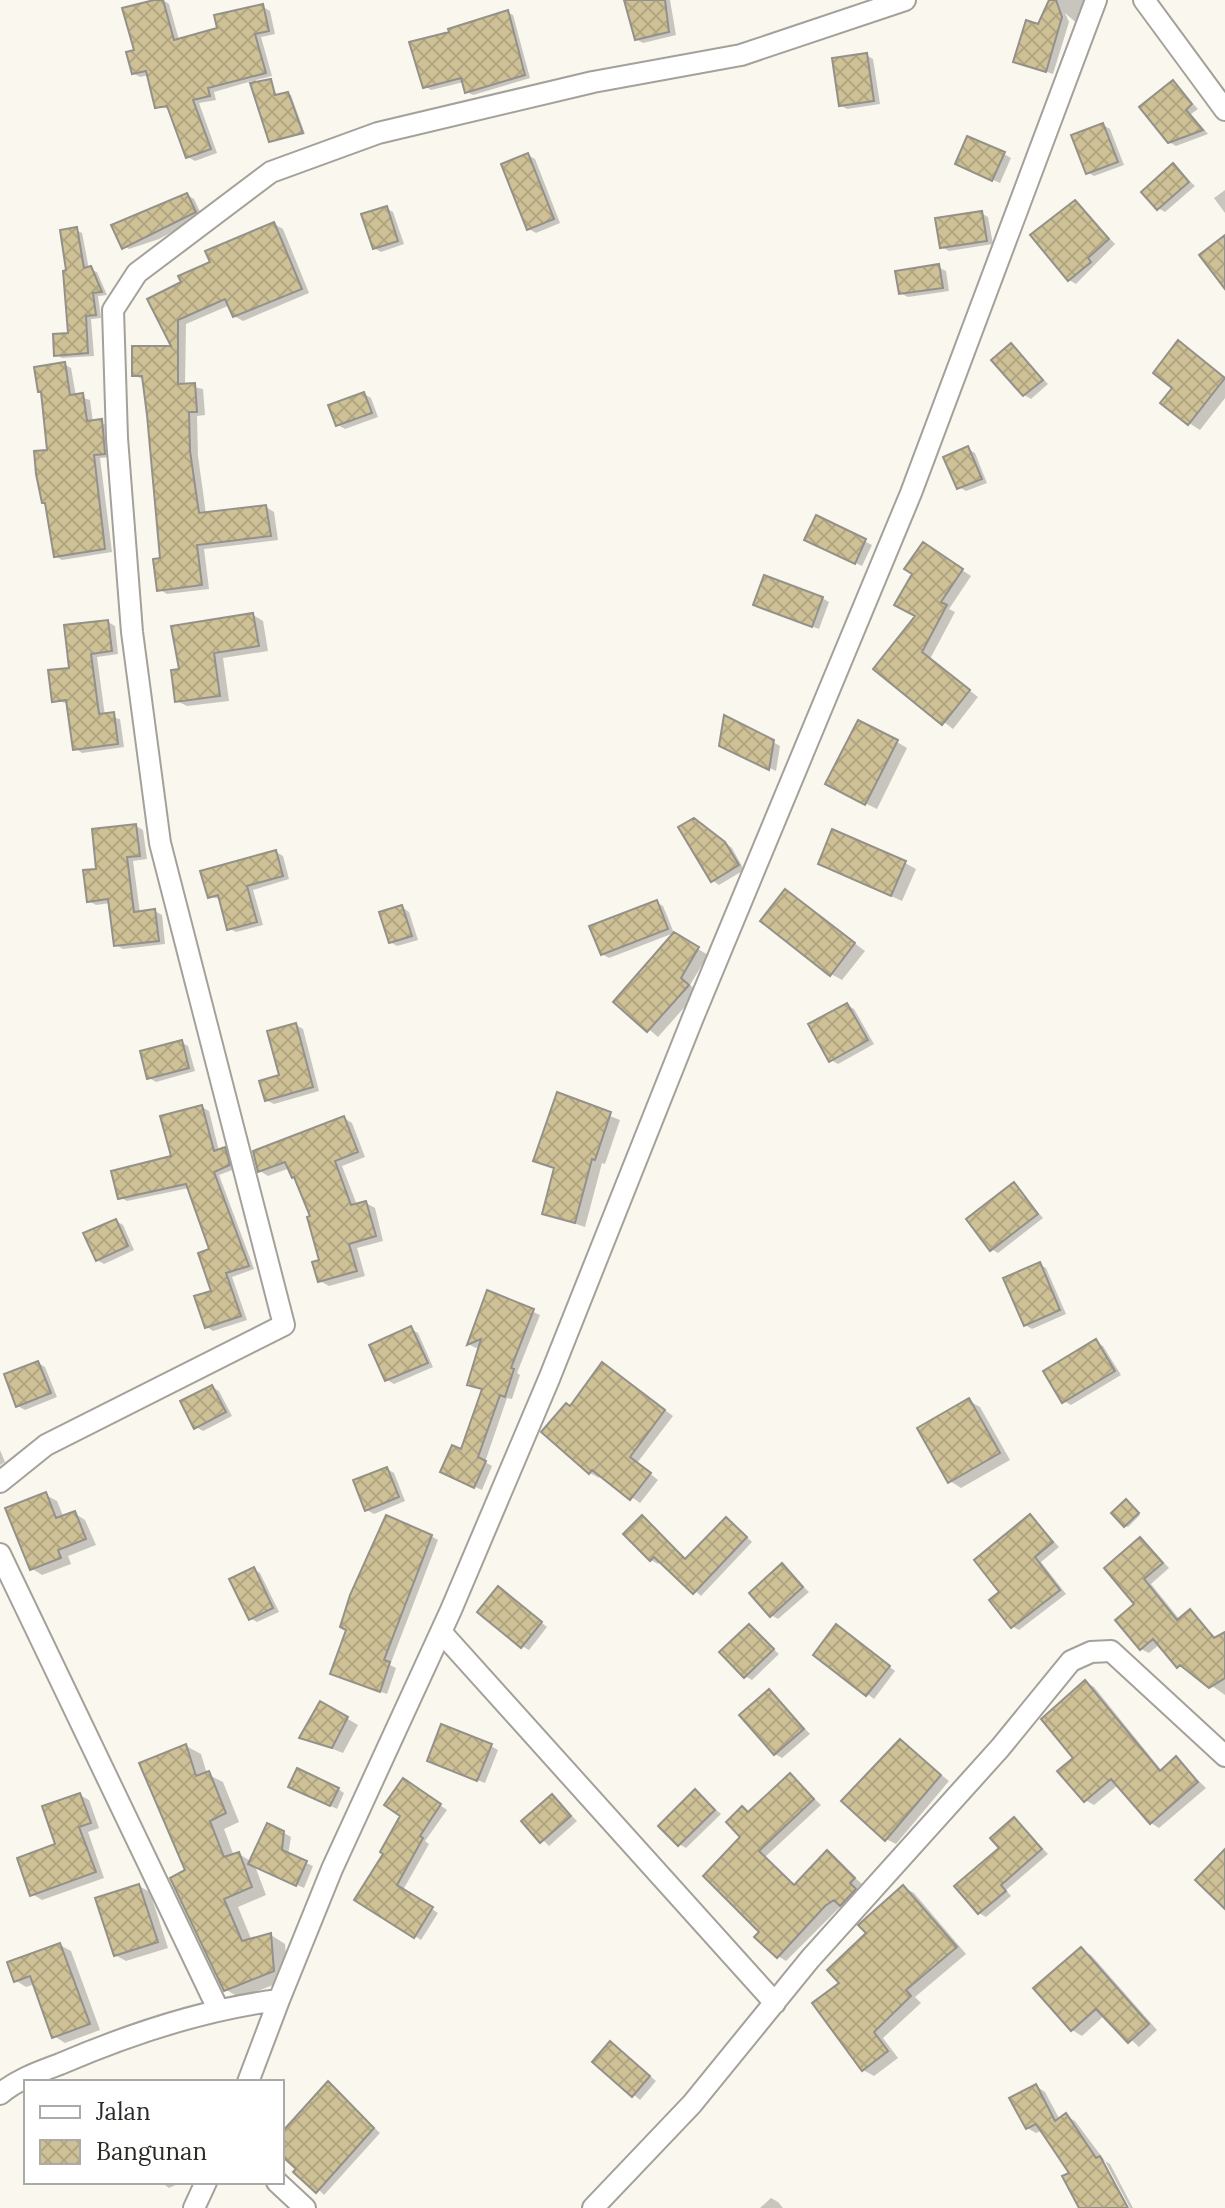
<svg xmlns="http://www.w3.org/2000/svg" width="1225" height="2208" font-family="Lora,serif">
	<defs>
		<pattern id="building-cross-hatch" width="8" height="8" patternUnits="userSpaceOnUse" patternTransform="scale(2)"><rect width="8" height="8" fill="#cec196"/><path d="M0 0l8 8M0 8l8-8" fill="none" stroke="#b1a681"/></pattern>
	</defs>
	<rect width="100%" height="100%" fill="#faf7ef"/>
	<!-- shadow -->
	<path fill="#0003" d="M163,0L169,4L179,40L220,30L263,7L270,11L275,34L261,37L272,76L256,80L257,84L271,81L277,96L291,95L305,134L271,141L252,81L214,92L216,100L199,103L217,153L195,161L188,157L171,109L156,107L149,75L140,77L133,73L136,52Z
		M627,0H670L676,35L643,43L636,39Z
		M1051,0H1090L1080,26L1065,13L1069,22L1053,74L1016,61Z
		M507,12L513,15L530,78L473,95L467,92L464,82L431,90L425,86L451,33Z
		M866,55L873,59L880,104L847,109L840,105Z
		M1173,82L1198,109L1191,114L1208,134L1176,146L1169,142Z
		M1103,125L1110,129L1124,165L1094,176L1087,172Z
		M1004,154L1011,158L1000,183L964,167Z
		M528,155L535,159L560,223L536,233L529,229Z
		M1173,166L1195,186L1165,212L1158,208Z
		M1225,190V213L1214,198Z
		M187,195L194,199L202,216L159,239L129,249L122,244Z
		M1075,203L1115,244L1076,284L1069,280Z
		M386,208L393,212L404,244L381,252L374,248Z
		M981,213L988,217L993,244L949,251L942,247Z
		M274,224L283,229L309,293L243,321L234,316L230,305L186,324L185,385L203,389L205,415L197,416L198,456L206,514L266,507L274,512L278,540L204,549L209,589L167,594L159,589L162,560L144,380L134,375L174,348L150,300L183,283Z
		M76,230L82,233L89,269L97,272L107,295L98,296L101,318L91,319L94,356L62,358L56,355L70,335L68,272Z
		M938,267L946,271L949,291L908,297L900,293Z
		M1179,343L1225,378V398L1200,430L1189,423L1175,388Z
		M1011,345L1048,384L1031,399L1024,395Z
		M64,364L71,368L76,396L90,400L93,422L108,425L111,457L100,458L112,552L62,560L55,556L44,393Z
		M364,394L371,398L378,417L345,429L338,425Z
		M968,449L975,453L987,483L966,491L959,487Z
		M817,517L872,545L862,566L814,543Z
		M932,550L971,576L949,609L955,612L930,659L978,697L953,729L876,669L918,616Z
		M822,598L829,602L819,629L763,608Z
		M253,615L263,621L268,651L223,658L229,701L187,706L177,701L181,671Z
		M108,622L115,626L118,654L97,657L105,716L120,719L124,747L82,753L75,748L69,704L54,700L71,670Z
		M773,742L780,746L776,771L729,749Z
		M897,742L907,748L877,809L838,790Z
		M701,825L732,848L744,870L719,885L712,880Z
		M136,826L143,830L147,859L133,861L140,913L155,911L162,915L165,944L123,949L116,945L111,903L96,905L89,901L99,870Z
		M276,852L283,856L289,879L253,890L263,925L236,932L229,928L221,899L210,897Z
		M905,863L916,869L902,901L831,869Z
		M785,891L865,951L842,980L831,974Z
		M656,902L663,906L674,933L609,958L602,954Z
		M402,907L409,912L418,940L397,946L390,942Z
		M675,935L708,955L690,985L698,992L658,1037L616,1001Z
		M847,1005L854,1009L874,1044L838,1064L831,1060Z
		M296,1025L303,1029L319,1091L274,1104L266,1100L282,1077Z
		M181,1042L188,1046L195,1071L156,1082L149,1078Z
		M558,1095L620,1120L605,1164L602,1163L585,1227L544,1213L556,1169L535,1160Z
		M202,1107L209,1111L219,1151L231,1153L235,1169L219,1175L254,1269L232,1277L247,1320L213,1331L207,1327L213,1292L211,1250L189,1188L127,1201L120,1197L173,1157Z
		M344,1118L352,1123L365,1157L342,1166L357,1205L366,1203L375,1208L383,1241L357,1248L365,1276L329,1286L320,1281L321,1261L313,1218L290,1168L268,1176L260,1171Z
		M1014,1185L1043,1218L998,1253L991,1249Z
		M116,1221L123,1225L134,1250L104,1264L97,1260Z
		M1039,1264L1046,1268L1066,1314L1032,1329L1025,1325Z
		M488,1292L540,1315L517,1373L520,1375L512,1399L507,1398L485,1462L492,1466L482,1490L449,1475L462,1452L484,1390L469,1384L481,1346L476,1348L470,1345Z
		M411,1329L418,1333L433,1367L394,1384L387,1380Z
		M1096,1342L1103,1346L1121,1375L1071,1405L1064,1401Z
		M38,1363L45,1367L57,1397L25,1410L18,1406Z
		M612,1370L673,1416L637,1463L658,1480L640,1503L601,1475L599,1478L590,1473L544,1432Z
		M212,1387L219,1391L232,1416L203,1431L196,1427Z
		M969,1401L980,1407L1010,1460L961,1488L950,1481Z
		M0,1450L5,1462L0,1465Z
		M387,1469L394,1473L405,1501L374,1514L367,1510Z
		M46,1495L57,1501L64,1518L74,1513L85,1520L96,1545L68,1556L71,1564L42,1575L31,1568Z
		M1129,1503L1140,1515L1128,1527L1125,1526Z
		M643,1517L687,1560L733,1523L752,1542L701,1596L661,1560L658,1564L651,1560Z
		M1031,1517L1059,1547L1041,1562L1066,1594L1019,1630L1012,1626L1002,1592Z
		M431,1536L438,1540L390,1665L396,1668L387,1694L340,1677Z
		M1141,1539L1169,1568L1151,1584L1180,1620L1190,1611L1217,1639L1225,1634V1695L1188,1669L1178,1666L1160,1644L1149,1653L1141,1649L1136,1604Z
		M782,1566L809,1592L778,1619L771,1615Z
		M253,1569L260,1573L279,1612L257,1622L250,1618Z
		M505,1593L547,1627L529,1650L522,1646Z
		M749,1626L779,1654L752,1680L745,1676Z
		M844,1631L895,1671L874,1699L816,1655Z
		M1085,1682L1094,1687L1162,1771L1176,1759L1206,1788L1159,1828L1151,1823L1118,1785L1094,1805L1085,1800L1075,1758Z
		M770,1691L810,1734L782,1758L775,1754Z
		M321,1703L358,1725L343,1753L302,1737Z
		M901,1742L949,1781L896,1844L886,1839Z
		M186,1746L201,1754L207,1774L223,1782L239,1822L224,1829L234,1856L239,1854L252,1862L284,1833L291,1837L288,1855L313,1866L304,1888L255,1866L266,1895L238,1907L252,1941L271,1935L285,1944L288,1979L240,1998L225,1989L188,1871Z
		M491,1746L498,1750L485,1783L436,1764Z
		M790,1775L821,1805L765,1857L796,1886L827,1853L862,1884L857,1889L863,1894L850,1909L842,1905L786,1961L778,1956L762,1931L743,1837V1809L750,1813Z
		M410,1784L447,1810L425,1841L429,1844L403,1890L438,1913L421,1940L357,1899L386,1853L402,1816Z
		M338,1789L344,1793L337,1809L298,1790Z
		M696,1792L721,1814L686,1848L679,1844Z
		M80,1795L89,1800L99,1828L88,1832L104,1878L42,1900L32,1894Z
		M552,1796L577,1821L549,1846L524,1821Z
		M1014,1819L1048,1854L1006,1890L1011,1896L986,1917L979,1913Z
		M139,1886L150,1892L168,1948L126,1961L115,1955Z
		M903,1887L914,1893L966,1954L915,1997L921,2003L883,2038L898,2058L874,2076L863,2070L842,1983L869,1934Z
		M60,1945L71,1951L100,2030L65,2043L54,2036L35,1984L26,1987L15,1980Z
		M1081,1950L1091,1955L1157,2030L1139,2047L1105,2015L1082,2036L1072,2030Z
		M617,2048L656,2081L640,2100L595,2062Z
		M328,2083L380,2133L324,2195L282,2153V2135Z
		M1036,2086L1045,2092L1060,2120L1066,2116L1075,2121L1105,2161H1101L1126,2208H1081L1072,2173L1043,2130L1036,2133L1027,2128Z
		M1105,2161L1110,2164L1133,2208H1130Z
		M161,2182H182L169,2188Z
		M771,2198L778,2202L783,2208H760Z"/>
	<!-- building -->
	<path fill="url(#building-cross-hatch)" stroke="#94918a" stroke-width="2" d="M154,0H163L174,40L217,28L214,15L263,4L269,31L255,34L266,73L208,88L210,96L193,100L211,149L186,158L167,106L155,108L146,71L132,74L126,52L134,50L122,8Z
		M624,0H665L669,32L635,40Z
		M1049,0H1056L1062,17L1046,72L1013,62L1026,20L1038,24Z
		M508,10L525,75L465,93L461,78L423,88L409,42L449,32L448,29Z
		M867,53L874,101L839,106L832,58Z
		M271,79L275,95L288,92L303,133L269,142L250,83Z
		M1173,80L1192,104L1186,110L1203,130L1168,143L1139,107Z
		M1103,123L1118,162L1086,174L1071,135Z
		M967,136L1005,152L992,181L955,164Z
		M528,153L554,219L527,230L501,164Z
		M1173,163L1189,182L1157,210L1141,192Z
		M187,193L196,212L122,249L111,225Z
		M1075,200L1109,239L1088,258L1091,262L1068,281L1030,235Z
		M387,206L398,241L373,249L361,214Z
		M982,211L987,241L940,248L935,218Z
		M274,222L302,289L233,317L225,299L178,320V384L195,383L197,412H189L190,451L199,513L266,505L271,536L197,545L202,585L157,591L153,559L160,558L147,415L142,376H132V346H171L147,299L181,282L178,276L210,262L205,251Z
		M77,227L84,268L91,266L102,292L93,293L96,315L86,316L88,353L54,356L53,334L68,333L63,271L66,270L60,230Z
		M1225,235V289L1199,255Z
		M939,264L943,288L899,294L895,271Z
		M1178,340L1225,378L1188,425L1160,403L1172,388L1153,373Z
		M1011,343L1043,380L1023,396L991,360Z
		M65,362L70,395L83,393L87,421L102,419L105,454L94,455L105,549L54,557L45,503H42L36,474L34,451L47,450L41,392H38L34,367Z
		M364,392L372,413L336,426L328,405Z
		M968,446L982,479L957,489L943,457Z
		M816,515L866,539L855,564L804,540Z
		M923,542L963,569L941,602L947,605L922,652L970,690L942,725L873,669L915,616L894,605L912,574L904,569Z
		M764,575L823,597L812,627L753,605Z
		M253,613L259,646L214,653L220,696L175,702L171,670L179,669L171,626Z
		M108,620L112,651L91,654L99,714L114,712L118,744L73,750L66,700L52,702L48,670L69,668L64,625Z
		M724,715L774,740L769,770L719,746Z
		M858,720L898,740L865,805L825,784Z
		M694,818L725,842L739,865L711,882L678,827Z
		M136,824L140,856L127,857L134,912L155,909L159,941L114,946L108,899L87,902L83,870L96,869L92,829Z
		M832,829L906,861L891,896L818,864Z
		M276,850L283,876L247,886L257,922L227,930L218,895L208,898L200,871Z
		M785,889L855,943L830,976L760,921Z
		M657,900L668,929L601,955L589,926Z
		M402,905L412,936L389,943L379,912Z
		M674,932L699,947L681,978L689,985L647,1032L613,1002Z
		M847,1003L868,1040L829,1062L808,1024Z
		M296,1023L313,1087L265,1101L259,1081L279,1075L267,1031Z
		M182,1040L189,1068L147,1079L140,1051Z
		M557,1092L611,1112L595,1160L592,1159L575,1223L542,1214L554,1168L533,1161Z
		M202,1105L214,1151L225,1147L230,1165L214,1172L249,1266L226,1273L241,1316L205,1328L194,1296L211,1291L198,1253L209,1249L186,1184L118,1199L111,1171L171,1156L160,1116Z
		M344,1116L358,1152L335,1161L351,1205L366,1201L376,1236L349,1244L357,1271L318,1282L312,1262L319,1260L307,1217L310,1216L294,1177L292,1178L285,1162L258,1172L253,1151Z
		M1014,1182L1038,1214L990,1251L966,1219Z
		M116,1219L128,1246L96,1261L83,1233Z
		M1040,1262L1060,1310L1024,1326L1003,1278Z
		M487,1290L534,1309L511,1368L514,1369L505,1397L500,1395L478,1457L486,1461L474,1488L440,1472L452,1445L461,1449L482,1389L467,1385L481,1339L467,1345Z
		M411,1326L428,1363L385,1381L369,1345Z
		M1096,1339L1115,1371L1062,1403L1043,1371Z
		M38,1361L51,1393L16,1407L4,1374Z
		M602,1362L665,1410L630,1457L651,1473L630,1500L592,1470L589,1474L541,1432L566,1403L570,1406Z
		M212,1385L226,1412L194,1429L180,1401Z
		M969,1398L1000,1453L948,1483L917,1428Z
		M387,1467L399,1497L365,1511L353,1480Z
		M46,1492L56,1518L75,1511L86,1539L58,1550L61,1558L30,1570L5,1508Z
		M1126,1499L1139,1513L1124,1527L1111,1513Z
		M1030,1514L1053,1542L1035,1557L1060,1590L1011,1628L989,1600L999,1592L974,1560Z
		M386,1515L432,1535L384,1660L390,1662L380,1692L330,1674L346,1630L340,1627L350,1595Z
		M642,1515L685,1559L726,1517L747,1537L693,1594L654,1557L650,1561L623,1534Z
		M1140,1537L1163,1563L1144,1579L1177,1620L1190,1609L1214,1638L1225,1632V1678L1209,1688L1180,1665L1177,1668L1153,1639L1140,1650L1115,1620L1134,1604L1104,1568Z
		M782,1563L803,1587L770,1617L749,1593Z
		M254,1567L273,1608L249,1620L229,1579Z
		M498,1586L542,1622L521,1648L477,1612Z
		M749,1624L774,1649L744,1678L719,1652Z
		M836,1624L890,1666L866,1696L813,1655Z
		M1085,1680L1160,1771L1176,1756L1198,1782L1150,1824L1111,1779L1084,1802L1057,1771L1073,1758L1041,1719Z
		M769,1689L804,1729L774,1755L739,1715Z
		M320,1701L348,1717L332,1748L299,1738Z
		M441,1724L492,1744L477,1781L427,1761Z
		M900,1739L941,1775L885,1841L841,1801Z
		M186,1744L196,1776L209,1771L226,1813L210,1821L224,1857L239,1852L252,1887L224,1899L242,1941L271,1933L274,1971L224,1991L170,1878L185,1870L139,1763Z
		M297,1768L339,1788L330,1806L288,1787Z
		M790,1773L814,1799L759,1851L794,1885L827,1850L855,1878L850,1883L856,1889L840,1906L834,1900L825,1906L777,1958L754,1937L759,1932L703,1876L740,1837L726,1822L742,1806L748,1812Z
		M403,1778L441,1804L420,1836L423,1838L397,1885L433,1907L414,1938L354,1900L383,1854L380,1852L400,1816L384,1805Z
		M695,1789L715,1810L678,1846L658,1826Z
		M80,1793L91,1823L79,1827L96,1872L30,1896L17,1858L55,1844L42,1806Z
		M552,1794L571,1816L540,1843L521,1821Z
		M1014,1817L1042,1849L1001,1885L1006,1891L978,1914L954,1886L999,1848L990,1838Z
		M267,1823L284,1831L282,1850L307,1861L296,1886L248,1864Z
		M1225,1849V1909L1195,1880Z
		M139,1884L158,1942L114,1956L95,1898Z
		M903,1885L957,1947L906,1990L911,1996L874,2032L888,2051L862,2071L812,2003L839,1983L827,1970L866,1933L858,1925Z
		M60,1943L90,2024L52,2038L30,1976L14,1982L7,1962Z
		M1081,1947L1149,2024L1128,2043L1096,2009L1071,2031L1033,1988Z
		M610,2041L650,2076L632,2097L592,2062Z
		M328,2081L374,2128L316,2193L293,2172L296,2169L282,2156V2132Z
		M1036,2084L1055,2121L1066,2113L1096,2158L1100,2156L1128,2208H1079L1062,2176L1069,2173L1036,2124L1026,2129L1009,2098Z"/>
	<g fill="none" stroke-linecap="round" stroke-linejoin="round">
		<!-- street casing -->
		<g stroke="#a4a19a" stroke-width="24">
			<path id="street" d="M1144,0L1225,110
				M0,1482L46,1445L284,1325L160,843L132,632L117,438L113,310L137,273L271,172L378,133L593,82L741,55L905,0
				M0,1554L218,2009
				M441,1632L775,2003
				M248,2082L279,2000
				M0,2094C18,2079 39,2072 60,2064C130,2034 204,2009 279,2000L332,1869L451,1610L549,1379L692,1020L911,493L1096,0
				M277,2182L305,2208
				M194,2208L206,2182
				M593,2208L692,2104L810,1959L1000,1748L1071,1661L1091,1652L1111,1651L1225,1756"/>
		</g>
		<!-- street -->
		<use href="#street" stroke="#fff" stroke-width="20"/>
	</g>
	<!-- legend -->
	<rect x="24" y="2080" width="260" height="104" fill="#ffffff" stroke="#aaaaa8" stroke-width="2"/>
	<rect x="40" y="2106" width="40" height="12" fill="#ffffff" stroke="#aaaaa8" stroke-width="2"/>
	<text x="96" y="2120" font-size="24" fill="#2a2a26">Jalan</text>
	<rect x="40" y="2140" width="40" height="24" fill="url(#building-cross-hatch)" stroke="#aaaaa8" stroke-width="2"/>
	<text x="96" y="2160" font-size="24" fill="#2a2a26">Bangunan</text>
</svg>
